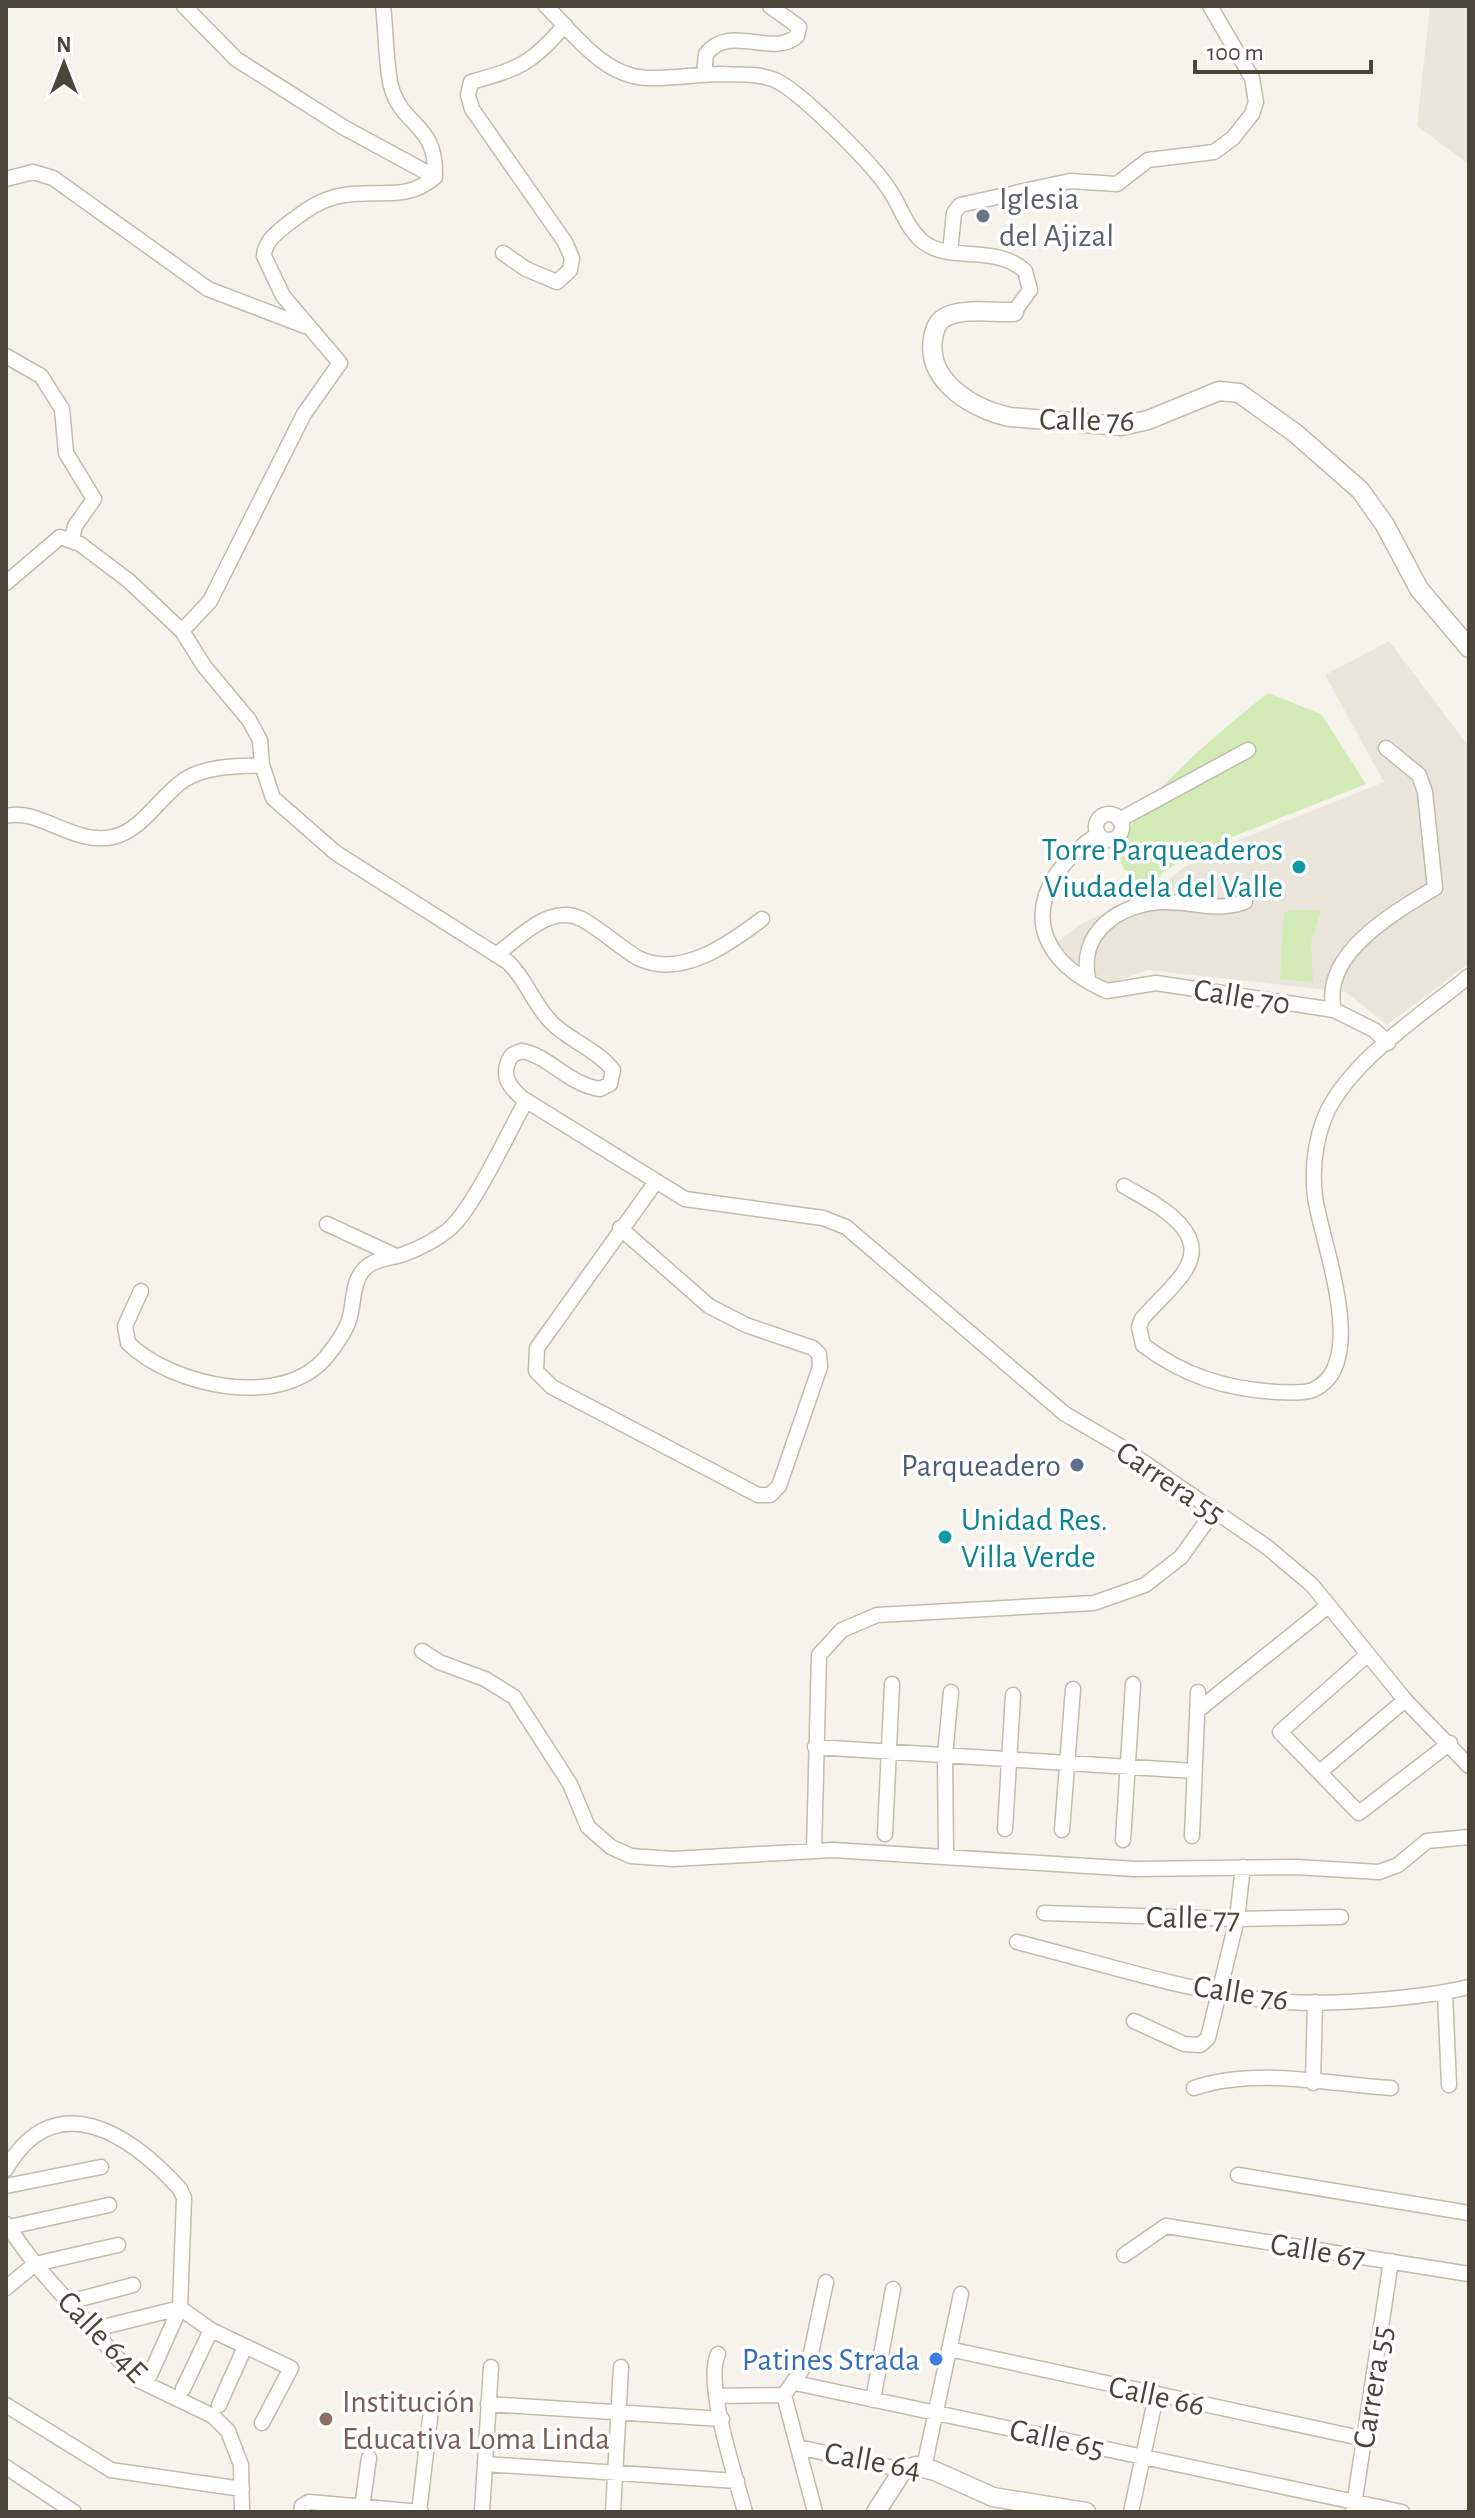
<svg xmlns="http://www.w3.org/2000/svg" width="1475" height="2518" font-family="'Alegreya Sans',sans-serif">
	<rect width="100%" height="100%" fill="#f6f3ec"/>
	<!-- residential -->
	<path fill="#eae5da" d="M1430,6H1469V164L1417,126Z
		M1389,641L1469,747V963L1387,1025L1346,992L1147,970L1108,984L1073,960L1058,942L1081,924L1132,900L1160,896L1168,880L1183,868L1226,845L1384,782L1325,675Z"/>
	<!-- green -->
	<path fill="#d2eab5" d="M1268,693L1321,714L1366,784L1197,851L1162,873L1149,894C1142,886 1123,872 1121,862C1109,818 1236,719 1268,693Z
		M1293,910H1321L1311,943L1313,982L1280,979L1284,912Z"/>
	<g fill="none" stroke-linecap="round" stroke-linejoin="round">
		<!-- minor casing -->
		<g stroke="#c2bbae" stroke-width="17">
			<path id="minor" d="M184,6L236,59L343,127L435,177
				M546,6C574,34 604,77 648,78C672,79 697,74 721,74C739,75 758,73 775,80C800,91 869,161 886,185C900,203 904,225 922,241C949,264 994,243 1025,271L1030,290L1014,312
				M704,74L706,54C730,23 773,58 797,36L799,27L770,6
				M6,179L33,172L53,178L208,289L305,326
				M950,252L954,213L960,205L1070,181L1117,184L1148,160L1214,152L1233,138L1252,114L1256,102L1252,78L1210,6
				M503,253L526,269L557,282L570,270L572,258L565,242L472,109L468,95L471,82C521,68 531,64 565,25
				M6,356L41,376L62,409L66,453L94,499L75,526L72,539
				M6,583L60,537L80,544L129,581L182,631L204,666L249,720L260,740L262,765
				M182,631L210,601L304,414L340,363L283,296L264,256C265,242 274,235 285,226C303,212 321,198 345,195C379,189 406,202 435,177C437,122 402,128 391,86C386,68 386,28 383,6
				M1096 827a13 13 0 1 1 26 0a13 13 0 1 1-26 0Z
				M6,816C38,807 74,846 113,837C143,830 159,797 184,780C207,765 236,767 262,765L273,798L336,853L508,962C527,980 534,1006 553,1024C571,1041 597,1050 613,1070L610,1084L600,1089C567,1084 549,1055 521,1051L512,1055C500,1073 507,1085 522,1098L685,1199L823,1218L846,1227L1065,1414L1120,1446L1267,1547L1312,1585L1405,1700L1469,1766
				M1119,820L1248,750
				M1098,834C1025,884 1020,953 1107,991L1156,983L1334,1010L1374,1030L1388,1043
				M496,955C515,941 540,915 564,915C579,914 591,925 603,933C614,941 626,951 638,958C681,979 729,944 762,919
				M1089,982C1076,933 1120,902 1166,902C1195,902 1216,912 1245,902
				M1334,1010C1320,954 1395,912 1435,888L1425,792L1419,775L1386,748
				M1124,1186C1151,1202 1213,1230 1184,1272C1173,1289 1155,1303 1142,1319L1139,1327L1143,1345C1184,1376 1226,1389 1277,1392C1289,1392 1302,1394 1313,1390C1371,1365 1321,1241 1315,1197C1312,1171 1315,1143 1324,1119C1346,1063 1423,1014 1469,976
				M327,1224L396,1256
				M620,1228L709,1306L746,1325L813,1348L819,1354L820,1367L779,1486L770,1495H758L552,1387L536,1371L537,1348L655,1183
				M141,1291L125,1326L128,1343C172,1386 283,1411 327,1356C335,1346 345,1333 349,1320C354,1305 352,1286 361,1273C371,1258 390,1259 404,1254C418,1249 435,1240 447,1231C473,1211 508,1132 526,1101
				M422,1651L439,1662L485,1679L514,1697L570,1784L588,1827L611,1847L631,1856L673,1859L833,1850L1135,1869L1296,1867L1379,1872L1398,1865L1427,1841L1469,1837
				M1367,1655L1280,1732L1359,1813L1450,1743
				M1197,1711L1328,1606
				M815,1747L1194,1771
				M1321,1771L1405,1700
				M1005,1829L1013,1695
				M1062,1830L1073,1689
				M885,1834L892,1684
				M1192,1836L1198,1692
				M1123,1840L1133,1684
				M814,1851L819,1655L842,1630L877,1615L1094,1603L1145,1585L1181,1557L1214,1511
				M946,1856L945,1755L951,1692
				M1044,1913L1237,1919L1341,1917
				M1017,1942C1101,1963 1187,1992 1274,2001C1325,2006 1418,1999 1469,1987
				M1445,1993L1449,2085
				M1134,2021L1184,2044L1200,2045L1208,2038L1237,1919L1243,1867
				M1313,2083L1315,2002
				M1194,2088C1255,2067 1327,2084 1391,2088
				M6,2169C55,2084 130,2134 180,2189L184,2198L180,2308L150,2375
				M1238,2175L1469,2213
				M6,2186L101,2167
				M6,2224L35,2264L136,2379L213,2416L228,2431L241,2465L242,2512
				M9,2227L109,2205
				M1124,2255L1166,2226L1469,2274
				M6,2288L35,2264L118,2245
				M69,2302L133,2285
				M180,2308L211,2330L291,2368L262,2423
				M91,2330L180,2308
				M949,2349L1365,2439
				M718,2354C704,2384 736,2477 745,2512
				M795,2383L1402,2512
				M183,2389L211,2330
				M784,2395L815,2512
				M716,2396L784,2395L810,2358L826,2282
				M873,2400L893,2289
				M488,2404L722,2419
				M6,2405L111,2470L242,2489
				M219,2405L245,2347
				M798,2447L903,2470
				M485,2464L737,2481
				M6,2467L74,2512
				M924,2467L961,2294
				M362,2507L369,2458
				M301,2512L302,2506L309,2502L421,2512
				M419,2512L432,2402
				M482,2512L491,2367
				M613,2512L621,2367
				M1131,2512L1156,2396
				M1353,2512L1391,2261"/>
		</g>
		<!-- tertiary casing -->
		<g stroke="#c2bbae" stroke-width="21">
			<path id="tertiary" d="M1014,312C995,313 961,307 944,318C937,322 934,332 933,339C926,382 975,410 1010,417L1121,426L1148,420L1219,391L1239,393L1295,433L1360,490L1385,525L1419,589L1469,648
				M876,2512L903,2470L916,2466L935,2471L993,2497L1086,2512"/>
		</g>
		<!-- minor -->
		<use href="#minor" stroke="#fff" stroke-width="14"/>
		<!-- tertiary -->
		<use href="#tertiary" stroke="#fff" stroke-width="18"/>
	</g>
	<!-- markers -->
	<circle fill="#6b7280" stroke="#fff" stroke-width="3" cx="983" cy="216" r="8"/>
	<g fill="#0f9aa8" stroke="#fff" stroke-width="3">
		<circle cx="1299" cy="867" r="8"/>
		<circle cx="945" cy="1537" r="8"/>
	</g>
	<circle fill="#5c6f8a" stroke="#fff" stroke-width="3" cx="1077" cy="1465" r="8"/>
	<circle fill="#3f7fe0" stroke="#fff" stroke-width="3" cx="936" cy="2359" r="8"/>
	<circle fill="#8d6e63" stroke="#fff" stroke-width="3" cx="326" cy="2419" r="8"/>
	<g text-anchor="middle" stroke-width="7" stroke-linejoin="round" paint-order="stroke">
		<!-- worship labels -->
		<g font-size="32" fill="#5b616d" stroke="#fff" text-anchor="start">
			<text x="999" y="209">Iglesia<tspan x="999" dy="37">del Ajizal</tspan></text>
		</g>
		<!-- street labels -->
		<g font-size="32" fill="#4b4439" stroke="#fff">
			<text transform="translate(1087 419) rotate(1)" y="11">Calle 76</text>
			<text transform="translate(1242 996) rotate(9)" y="11">Calle 70</text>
			<text transform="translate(1171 1482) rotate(34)" y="11">Carrera 55</text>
			<text transform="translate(1193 1917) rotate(1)" y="11">Calle 77</text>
			<text transform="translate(1241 1992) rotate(9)" y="11">Calle 76</text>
			<text transform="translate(1318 2250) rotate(9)" y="11">Calle 67</text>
			<text transform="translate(103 2336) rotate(46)" y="11">Calle 64E</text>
			<text transform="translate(1372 2387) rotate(-81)" y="11">Carrera 55</text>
			<text transform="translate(1157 2395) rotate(12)" y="11">Calle 66</text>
			<text transform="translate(1057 2438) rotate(12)" y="11">Calle 65</text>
			<text transform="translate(873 2460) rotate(10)" y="11">Calle 64</text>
		</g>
		<!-- culture labels -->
		<g font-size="32" fill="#0d838f" stroke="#fff" text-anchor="end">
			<text x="1283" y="860">Torre Parqueaderos<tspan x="1283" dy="37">Viudadela del Valle</tspan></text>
			<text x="961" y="1530" text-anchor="start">Unidad Res.<tspan x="961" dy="37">Villa Verde</tspan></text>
		</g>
		<!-- service labels -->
		<g font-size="32" fill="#4e5e75" stroke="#fff" text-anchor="end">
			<text x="1061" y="1476">Parqueadero</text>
		</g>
		<!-- shop labels -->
		<g font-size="32" fill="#366cbe" stroke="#fff" text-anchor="end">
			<text x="920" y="2370">Patines Strada</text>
		</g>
		<!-- education labels -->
		<g font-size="32" fill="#785e54" stroke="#fff" text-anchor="start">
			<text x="342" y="2412">Institución<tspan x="342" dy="37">Educativa Loma Linda</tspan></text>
		</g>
	</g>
	<!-- border -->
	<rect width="1475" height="2518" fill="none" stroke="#4b4439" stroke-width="16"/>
	<!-- north arrow -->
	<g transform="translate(64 64)" stroke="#ffffff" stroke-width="6" paint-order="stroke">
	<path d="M0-6L14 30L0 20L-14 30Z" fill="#4b4439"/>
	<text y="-12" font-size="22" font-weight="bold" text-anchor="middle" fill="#4b4439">N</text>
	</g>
	<!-- scale -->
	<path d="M1195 60v12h176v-12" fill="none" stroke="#4b4439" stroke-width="4"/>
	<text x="1207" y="60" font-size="24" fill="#4b4439" stroke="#ffffff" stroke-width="6" paint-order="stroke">100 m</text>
</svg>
